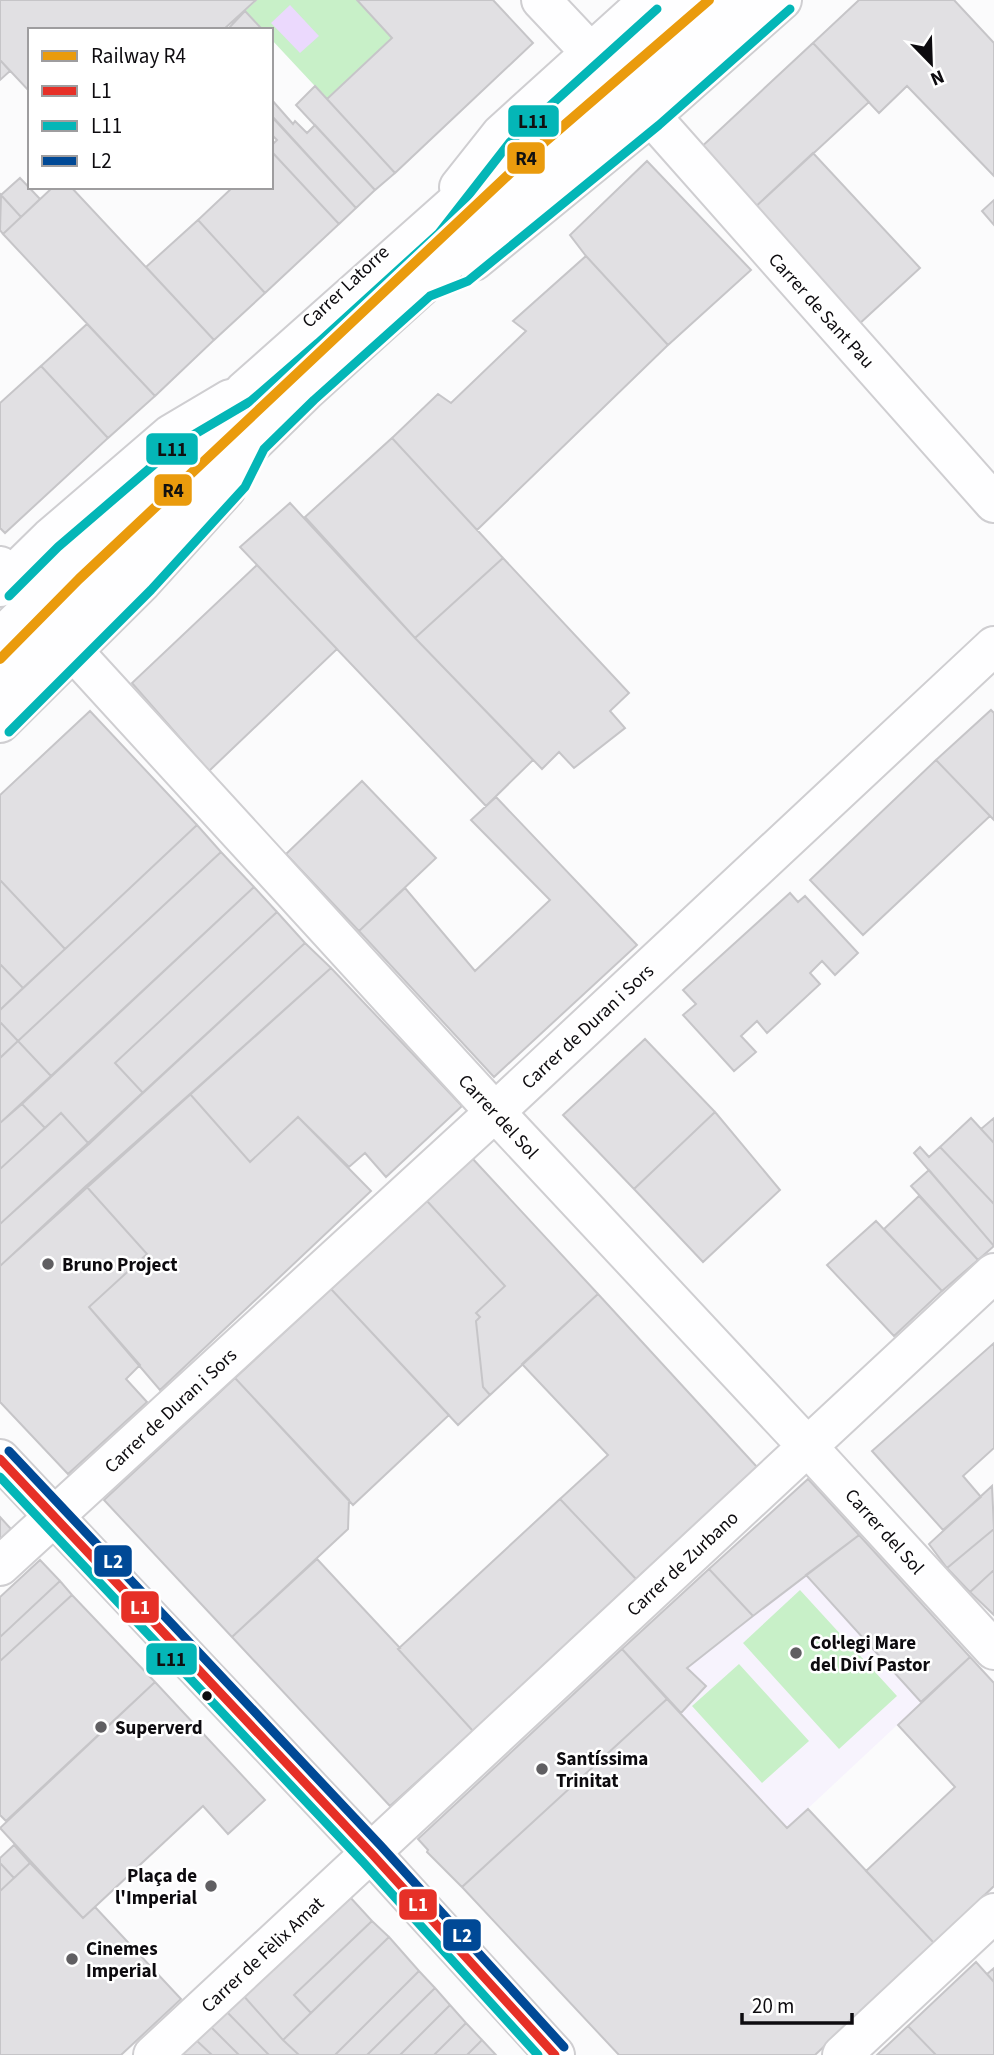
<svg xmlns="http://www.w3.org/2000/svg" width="994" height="2055" font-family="'Source Sans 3',sans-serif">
	<rect width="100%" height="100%" fill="#fbfbfc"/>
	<!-- built -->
	<path fill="#f7f3fd" d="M808,1479L970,1657L787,1828L622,1649Z"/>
	<!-- green -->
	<path fill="#c8f0c8" d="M257,0H357L392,38L327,99L271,39V30H262L245,11Z
		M800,1590L897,1696L839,1749L743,1643Z
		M739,1664L809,1741L762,1783L692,1706Z"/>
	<!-- water -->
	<path fill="#ebd9fd" d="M290,5L319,36L300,53L271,23Z"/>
	<!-- building -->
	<path fill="#e1e0e3" stroke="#c6c5c8" stroke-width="2" d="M0,0H256L223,30H30V92L0,60Z
		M357,0H493L533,43L395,173L327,99L392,38Z
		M859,0H954L994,43V176L907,86L879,113L813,43Z
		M245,11L260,27L257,30H227Z
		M813,43L869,102L752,210L697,151Z
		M0,60L10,71L0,80Z
		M315,86L395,173L375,190L296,105Z
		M271,99L293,124L295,121L307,133L315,125L375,190L356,208L271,115Z
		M272,117L356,208L339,224L271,151V146L277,140L271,134Z
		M272,152L339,224L265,293L198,220L233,187H271Z
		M813,153L920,268L858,325L752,210Z
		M647,161L751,270L668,345L586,256L570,235Z
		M20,178L40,199L21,217L1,195Z
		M53,187H71L214,340L155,396L3,234Z
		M1,195L21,217L3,234L0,230Z
		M994,200V225L982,211Z
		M198,220L265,293L214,340L146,267Z
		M586,256L668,345L477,530L392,438L438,394L451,403L526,331L513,321Z
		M87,324L155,396L108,438L41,366Z
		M41,366L108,438L5,533L0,528V403Z
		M392,438L503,558L415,638L305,517Z
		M290,503L415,638L533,760L486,806L240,547Z
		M503,558L629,693L610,711L625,728L574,768L559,752L542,769L415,638Z
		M257,565L337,649L209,771L132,683Z
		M991,710L994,713V820L936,760Z
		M90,711L197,825L65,949L0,880V795Z
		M936,760L990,816L863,935L810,880Z
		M362,781L436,858L359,931L286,854Z
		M496,797L637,945L494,1077L359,931L405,888L475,971L550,900L471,820Z
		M197,825L221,852L18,1041L0,1022V1010Z
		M221,852L254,887L51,1076L18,1041Z
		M0,880L65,949L23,988L0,964Z
		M254,887L277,912L115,1063L143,1093L89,1144L61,1113L45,1128L22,1104Z
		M790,893L798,902L805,896L858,953L835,975L822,961L810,973L820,984L767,1033L757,1021L741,1036L756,1052L734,1071L683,1015L696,1004L683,990Z
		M277,912L305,943L143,1093L115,1063Z
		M305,943L331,968L0,1266V1224Z
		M0,964L23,988L0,1010Z
		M331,968L462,1106L386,1177L365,1153L349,1167L298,1117L250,1162L190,1094Z
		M0,1022L18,1041L0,1058Z
		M645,1039L715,1112L634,1189L563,1115Z
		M18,1041L51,1076L0,1123V1058Z
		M190,1094L250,1162L298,1117L371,1191L160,1390L89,1307L147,1254L86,1186Z
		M22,1104L45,1128L0,1169V1123Z
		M715,1112L780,1190L703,1262L634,1189Z
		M61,1113L89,1144L0,1224V1169Z
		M971,1118L994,1143V1204L940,1147Z
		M994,1118V1143L981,1129Z
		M920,1147L929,1157L940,1147L994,1204V1246L914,1153Z
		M472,1158L598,1294L490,1395L483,1387L476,1321L480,1317L476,1313L505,1286L427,1201Z
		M929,1170L994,1246L978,1260L911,1186Z
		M86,1186L147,1254L89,1307L140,1365L126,1379L147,1402L68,1474L0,1402V1266Z
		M919,1196L978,1260L942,1291L884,1229Z
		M427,1201L505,1286L476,1313L480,1317L476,1321L483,1387L490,1395L458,1425L331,1289Z
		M876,1221L942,1291L894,1336L827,1265Z
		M331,1289L449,1415L353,1505L235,1378Z
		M598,1294L757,1467L636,1579L560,1499L608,1455L522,1364Z
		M994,1343V1448L963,1476L981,1497L943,1530L872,1451Z
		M235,1378L349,1500L348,1529L232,1637L104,1500Z
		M808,1479L859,1535L753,1616L709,1569Z
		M992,1486L994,1529L947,1568L929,1544Z
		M560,1499L636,1579L473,1731L398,1649Z
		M0,1517L11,1529L0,1540Z
		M994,1529V1570L970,1592L947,1568Z
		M859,1535L970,1657L921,1702L806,1575Z
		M317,1559L400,1648L398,1649L473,1731L390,1806L232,1637Z
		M40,1560L60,1581L0,1637V1597Z
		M709,1569L753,1616L687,1668L706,1686L681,1713L622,1649Z
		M994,1570V1615L970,1592Z
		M60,1581L72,1595L0,1661V1637Z
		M72,1595L155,1682L6,1821L0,1815V1661Z
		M622,1649L667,1699L462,1887L427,1852L428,1850L418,1839Z
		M970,1657L994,1683V1886L934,1943L866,1871L955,1787L898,1725Z
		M155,1682L265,1800L228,1834L203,1806L83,1918L0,1828Z
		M667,1699L787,1828L808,1809L934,1943L815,2055H619L462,1887Z
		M14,1845L30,1863L14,1878L0,1863V1858Z
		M0,1863L14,1878L0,1891Z
		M30,1863L83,1918L95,1907L181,1999L121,2055H0V1891Z
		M349,1896L372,1921L294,1995L311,2013L283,2040L242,1994Z
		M372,1921L389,1937L311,2013L294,1995Z
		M389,1937L419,1971L335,2055H299L283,2040Z
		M976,1962L994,1982V2055H936L908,2026Z
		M994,1968V1982L987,1974Z
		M419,1971L435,1988L367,2055H335Z
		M435,1988L450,2005L400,2055H367Z
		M242,1994L283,2040L299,2055H269L226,2011Z
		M450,2005L466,2023L434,2055H400Z
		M226,2011L269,2055H239L210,2026Z
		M466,2023L482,2040L467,2055H434Z
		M210,2026L239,2055H212L196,2040Z
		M908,2026L936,2055H877Z
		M196,2040L212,2055H184L182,2053Z
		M482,2040L496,2055H467Z"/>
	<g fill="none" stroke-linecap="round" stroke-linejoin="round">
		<!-- street casing -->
		<g stroke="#cfced1" stroke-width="42">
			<path id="street" d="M541,0L591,53
				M651,116L994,503
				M459,187L501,134L649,0
				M474,261L651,116L782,0
				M0,566L73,651L495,1112L807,1446L994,1650
				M0,587L50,538L171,434L230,399
				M0,723L142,582L226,489
				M0,1566L495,1112L994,646
				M153,2055L994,1273
				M842,2055L994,1913"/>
		</g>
		<!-- secondary casing -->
		<g stroke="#cfced1" stroke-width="42">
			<path id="secondary" d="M0,638L120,521L244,391L684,0
				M0,683L61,622L254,442L306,391L625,101L743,0
				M0,1459L372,1854L555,2055"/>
		</g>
		<!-- street -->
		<use href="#street" stroke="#fefeff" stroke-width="38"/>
		<!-- secondary -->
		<use href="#secondary" stroke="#fefeff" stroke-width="38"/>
		<!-- bus-1 casing -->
		<g stroke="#fff" stroke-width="14">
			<path id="bus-1" d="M0,1459L372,1854L555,2055"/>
		</g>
		<!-- bus-2 casing -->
		<g stroke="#fff" stroke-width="14">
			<path id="bus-2" d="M9,596L58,547L178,444L251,401L318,343L439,233L510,142L657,9
				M9,732L151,590L245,487L264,449L314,400L430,296L468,281L659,125L790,9
				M0,1477L363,1862L538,2055"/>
		</g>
		<!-- bus-3 casing -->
		<g stroke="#fff" stroke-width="14">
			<path id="bus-3" d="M9,1451L381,1846L564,2047"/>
		</g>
		<!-- bus-1 -->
		<use href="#bus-1" stroke="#e63027" stroke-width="9"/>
		<!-- bus-2 -->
		<use href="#bus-2" stroke="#04b6b7" stroke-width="9"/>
		<!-- bus-3 -->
		<use href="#bus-3" stroke="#004996" stroke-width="9"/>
		<!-- rail-1 casing -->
		<g stroke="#fff" stroke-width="16">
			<path id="rail-1" d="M0,659L79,579L525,159L709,0"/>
		</g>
		<!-- rail-1 -->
		<use href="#rail-1" stroke="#ea9b0d" stroke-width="10"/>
	</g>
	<!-- markers -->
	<g fill="#605f62" stroke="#fff" stroke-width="2.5">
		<circle cx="48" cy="1264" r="7"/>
		<circle cx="796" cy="1653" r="7"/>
		<circle cx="101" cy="1727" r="7"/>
		<circle cx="542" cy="1769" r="7"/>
		<circle cx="211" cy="1886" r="7"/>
		<circle cx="72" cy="1959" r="7"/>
	</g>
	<circle fill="#0d0b0f" stroke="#fff" stroke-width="2.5" cx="207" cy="1696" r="6"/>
	<g text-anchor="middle" stroke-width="5" stroke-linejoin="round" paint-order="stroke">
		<!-- street labels -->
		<g font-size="19" fill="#0d0b0f" stroke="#fff">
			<text transform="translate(345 286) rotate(-43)" y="7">Carrer Latorre</text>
			<text transform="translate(822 310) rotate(48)" y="7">Carrer de Sant Pau</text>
			<text transform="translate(587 1026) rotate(-43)" y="7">Carrer de Duran i Sors</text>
			<text transform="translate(499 1116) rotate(47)" y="7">Carrer del Sol</text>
			<text transform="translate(170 1410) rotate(-43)" y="7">Carrer de Duran i Sors</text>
			<text transform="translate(885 1531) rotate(48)" y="7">Carrer del Sol</text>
			<text transform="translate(682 1563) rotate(-43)" y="7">Carrer de Zurbano</text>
			<text transform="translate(262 1954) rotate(-43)" y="7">Carrer de Fèlix Amat</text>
		</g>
		<!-- poi labels -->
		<g font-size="19" font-weight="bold" fill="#0d0b0f" stroke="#fff" text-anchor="start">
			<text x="62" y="1271">Bruno Project</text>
			<text x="810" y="1649">Col·legi Mare<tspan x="810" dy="22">del Diví Pastor</tspan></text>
			<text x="115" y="1734">Superverd</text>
			<text x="556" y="1765">Santíssima<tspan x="556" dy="22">Trinitat</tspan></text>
			<text x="197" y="1882" text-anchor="end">Plaça de<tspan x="197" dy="22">l'Imperial</tspan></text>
			<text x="86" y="1955">Cinemes<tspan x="86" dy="22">Imperial</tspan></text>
		</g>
	</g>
	<g stroke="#fff" stroke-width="2.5">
		<rect x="507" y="104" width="53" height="34" rx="7" fill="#04b6b7"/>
		<rect x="506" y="141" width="40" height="34" rx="7" fill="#ea9b0d"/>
		<rect x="145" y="432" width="54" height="34" rx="7" fill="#04b6b7"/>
		<rect x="153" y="473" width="40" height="34" rx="7" fill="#ea9b0d"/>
		<rect x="93" y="1544" width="40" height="34" rx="7" fill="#004996"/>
		<rect x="120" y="1590" width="40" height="34" rx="7" fill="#e63027"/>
		<rect x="145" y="1642" width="53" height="34" rx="7" fill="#04b6b7"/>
		<rect x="398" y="1888" width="40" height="33" rx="7" fill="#e63027"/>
		<rect x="442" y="1918" width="40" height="34" rx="7" fill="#004996"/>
	</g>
	<g font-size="19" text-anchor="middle" font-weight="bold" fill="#fff">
		<text x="113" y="1568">L2</text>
		<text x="140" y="1614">L1</text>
		<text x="418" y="1911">L1</text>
		<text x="462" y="1942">L2</text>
	</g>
	<g font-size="19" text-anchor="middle" font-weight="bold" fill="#111">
		<text x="533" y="128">L11</text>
		<text x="526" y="165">R4</text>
		<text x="172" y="456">L11</text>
		<text x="173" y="497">R4</text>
		<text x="171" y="1666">L11</text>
	</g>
	<!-- legend -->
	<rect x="28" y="28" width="245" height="161" fill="#ffffff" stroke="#9e9d9f" stroke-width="2"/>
	<rect x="42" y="51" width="35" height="10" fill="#ea9b0d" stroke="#9e9d9f" stroke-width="2"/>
	<text x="91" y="63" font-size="21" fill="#0d0b0f">Railway R4</text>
	<rect x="42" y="86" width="35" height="10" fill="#e63027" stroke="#9e9d9f" stroke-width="2"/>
	<text x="91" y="98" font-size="21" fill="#0d0b0f">L1</text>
	<rect x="42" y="121" width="35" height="10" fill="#04b6b7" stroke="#9e9d9f" stroke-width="2"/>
	<text x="91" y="133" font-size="21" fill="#0d0b0f">L11</text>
	<rect x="42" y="156" width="35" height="10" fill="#004996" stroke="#9e9d9f" stroke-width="2"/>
	<text x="91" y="168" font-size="21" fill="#0d0b0f">L2</text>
	<!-- north arrow -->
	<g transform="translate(931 63) rotate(157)" stroke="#ffffff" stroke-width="5" paint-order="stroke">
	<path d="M0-5L12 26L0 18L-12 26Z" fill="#0d0b0f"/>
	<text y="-10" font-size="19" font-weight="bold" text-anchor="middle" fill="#0d0b0f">N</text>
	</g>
	<!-- scale -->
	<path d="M742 2013v10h110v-10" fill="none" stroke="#0d0b0f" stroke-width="3.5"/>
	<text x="752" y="2013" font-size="21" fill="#0d0b0f" stroke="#ffffff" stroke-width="5" paint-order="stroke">20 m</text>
</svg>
